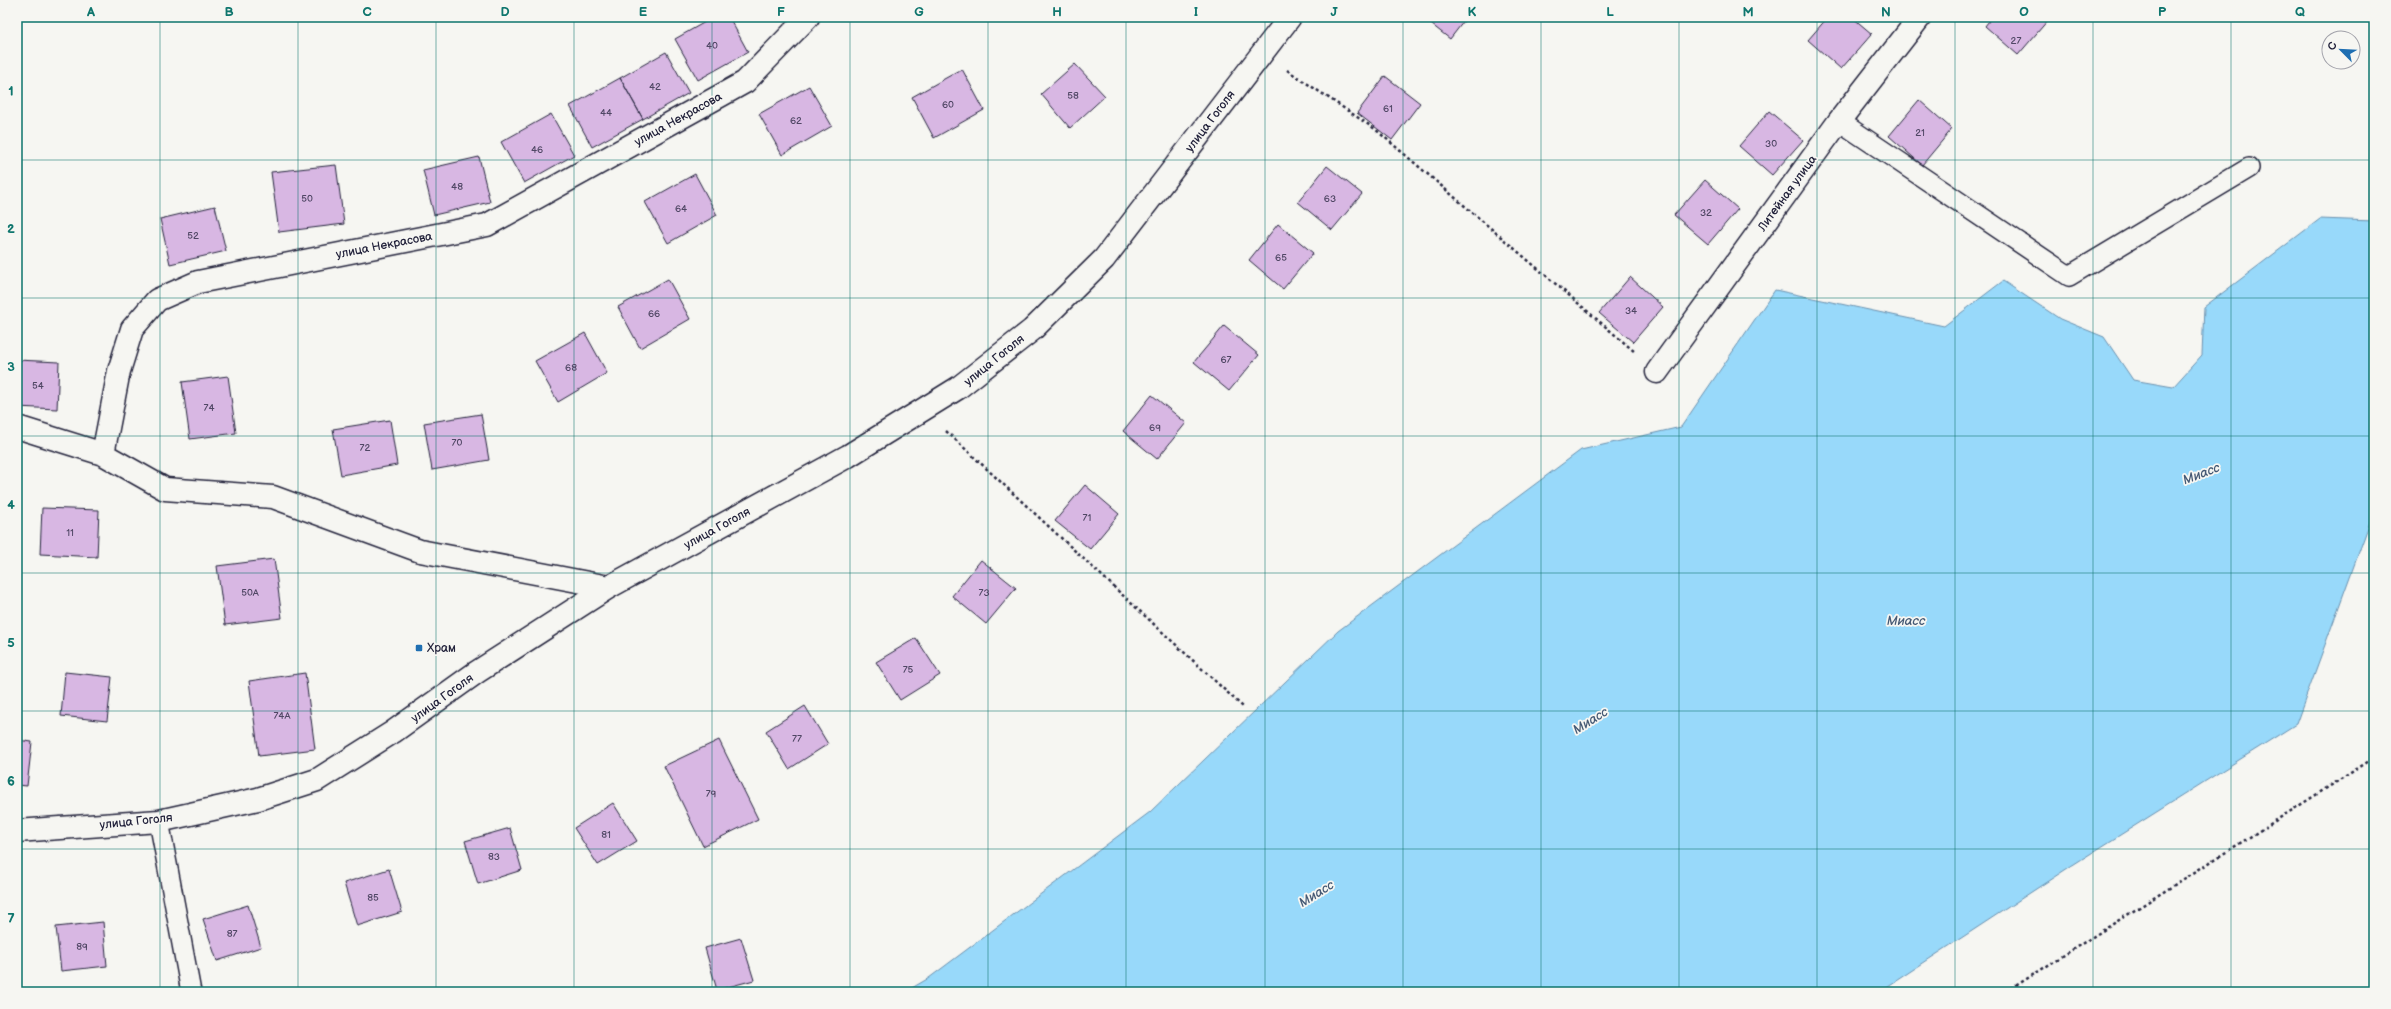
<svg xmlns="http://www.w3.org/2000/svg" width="2391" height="1009" font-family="'Balsamiq Sans',sans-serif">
	<rect width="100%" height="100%" fill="#f6f6f2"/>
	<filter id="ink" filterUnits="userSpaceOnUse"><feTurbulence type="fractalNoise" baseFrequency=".025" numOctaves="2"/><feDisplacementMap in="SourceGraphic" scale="8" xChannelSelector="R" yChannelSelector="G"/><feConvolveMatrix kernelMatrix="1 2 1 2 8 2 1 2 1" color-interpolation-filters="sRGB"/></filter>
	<g filter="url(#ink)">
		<!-- water -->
		<path fill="#98d9fa" stroke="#6990ae" d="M2320,219L2374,221V511L2296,724L2071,866L1879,992H905L929,978L1150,812L1338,631L1581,450L1681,427L1775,290L1944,326L2003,281L2060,319L2104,337L2133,380L2173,387L2202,355L2204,307Z"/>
		<!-- building -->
		<path fill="#d8b7e3" stroke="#22223b" d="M714,17H729L748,52L698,80L675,39Z
			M1422,17H1467L1450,39Z
			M1828,17H1852L1872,34L1841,69L1808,40Z
			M1992,17H2046L2049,19L2018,55L1985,26Z
			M666,52L689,93L643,119L620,78Z
			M1075,64L1105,96L1070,128L1041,94Z
			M962,69L984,110L934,138L912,97Z
			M1385,76L1420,103L1392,140L1357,113Z
			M620,78L643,119L592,147L570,106Z
			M809,86L832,126L782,155L759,114Z
			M1919,100L1952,129L1922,165L1889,136Z
			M1769,111L1803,140L1772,175L1739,146Z
			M551,114L574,155L524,183L501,142Z
			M479,157L490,202L434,215L423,170Z
			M336,165L344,224L279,232L271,172Z
			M1327,166L1362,194L1332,230L1298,202Z
			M695,174L717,215L668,243L645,202Z
			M1705,180L1738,209L1708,244L1674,215Z
			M215,206L226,251L170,264L160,219Z
			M1278,224L1313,253L1283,289L1249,260Z
			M1630,277L1663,307L1633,342L1599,313Z
			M668,279L690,319L640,348L618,307Z
			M1224,326L1259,355L1229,391L1194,362Z
			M585,333L607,373L558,402L535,361Z
			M17,360L59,362L57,409L17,407Z
			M228,376L236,433L190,439L182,382Z
			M1152,395L1186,423L1157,459L1123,431Z
			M481,414L489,460L432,470L424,423Z
			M390,420L397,465L341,475L333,429Z
			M1085,485L1119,514L1090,549L1055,521Z
			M42,508L99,510L97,557L40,554Z
			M274,559L282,618L225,625L217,566Z
			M981,560L1016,588L986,624L952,596Z
			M916,638L940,675L900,700L876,662Z
			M65,672L112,677L107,721L61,716Z
			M305,673L315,749L259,756L249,681Z
			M805,706L828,744L789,769L766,731Z
			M17,740L32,742L27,786L17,785Z
			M719,740L758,819L703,846L664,766Z
			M613,803L637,841L598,865L574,828Z
			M510,828L522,870L478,884L465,841Z
			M389,869L402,912L357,926L344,883Z
			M248,905L261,947L217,961L203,919Z
			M103,922L107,966L61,971L56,927Z
			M741,938L754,980L717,990L705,948Z"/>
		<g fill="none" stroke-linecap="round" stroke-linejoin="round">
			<!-- service casing -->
			<g stroke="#22223b" stroke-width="22">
				<path id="service" d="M1839,121L2069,276L2249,168
					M159,821L191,992"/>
			</g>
			<!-- minor casing -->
			<g stroke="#22223b" stroke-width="25">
				<path id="minor" d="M1657,372L1839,121L1920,17
					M17,427L103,454L119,371L132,329L157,300L198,282L487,225L745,82L808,17
					M103,454L165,489L273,497L420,551L609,587"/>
			</g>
			<!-- tertiary casing -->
			<g stroke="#22223b" stroke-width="25">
				<path id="tertiary" d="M17,831L159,821L258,799L317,780L393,732L477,672L609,587L848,456L958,388L1032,330L1104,259L1290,17"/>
			</g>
			<!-- path -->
			<path stroke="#22223b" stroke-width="2.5" stroke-dasharray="3 3" stroke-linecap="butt" d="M1287,70L1375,129L1635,352
				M946,431L1243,707
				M2006,992L2374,758"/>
			<!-- service -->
			<use href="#service" stroke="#f6f6f2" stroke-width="19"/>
			<!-- minor -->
			<use href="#minor" stroke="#f6f6f2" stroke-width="22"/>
			<!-- tertiary -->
			<use href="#tertiary" stroke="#f6f6f2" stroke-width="22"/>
		</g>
	</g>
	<!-- grid -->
	<path fill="none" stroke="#0f766e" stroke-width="1" stroke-opacity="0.55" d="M160,17V992M298,17V992M436,17V992M574,17V992M712,17V992M850,17V992M988,17V992M1126,17V992M1265,17V992M1403,17V992M1541,17V992M1679,17V992M1817,17V992M1955,17V992M2093,17V992M2231,17V992M17,160H2374M17,298H2374M17,436H2374M17,573H2374M17,711H2374M17,849H2374"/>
	<!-- markers -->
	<rect fill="#1f6fb2" stroke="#f6f6f2" stroke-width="1.5" x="415" y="644" width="8" height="8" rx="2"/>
	<g text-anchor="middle" stroke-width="3.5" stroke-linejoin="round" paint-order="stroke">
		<!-- number labels -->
		<g font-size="10" fill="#504765">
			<text x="2016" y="44">27</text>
			<text x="712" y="49">40</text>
			<text x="655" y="90">42</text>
			<text x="1073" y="99">58</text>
			<text x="948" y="108">60</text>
			<text x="1388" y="112">61</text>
			<text x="606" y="116">44</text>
			<text x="796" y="124">62</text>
			<text x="1920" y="136">21</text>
			<text x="1771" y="147">30</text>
			<text x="537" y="153">46</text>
			<text x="457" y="190">48</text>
			<text x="307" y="202">50</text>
			<text x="1330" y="202">63</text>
			<text x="681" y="212">64</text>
			<text x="1706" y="216">32</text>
			<text x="193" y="239">52</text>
			<text x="1281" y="261">65</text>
			<text x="1631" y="314">34</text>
			<text x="654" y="317">66</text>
			<text x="1226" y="363">67</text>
			<text x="571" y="371">68</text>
			<text x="38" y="389">54</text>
			<text x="209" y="411">74</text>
			<text x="1155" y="431">69</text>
			<text x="457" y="446">70</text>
			<text x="365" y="451">72</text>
			<text x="1087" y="521">71</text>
			<text x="70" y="536">11</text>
			<text x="250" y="596">50А</text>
			<text x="984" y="596">73</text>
			<text x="908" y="673">75</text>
			<text x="282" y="719">74А</text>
			<text x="797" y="742">77</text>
			<text x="711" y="797">79</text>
			<text x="606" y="838">81</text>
			<text x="494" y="860">83</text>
			<text x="373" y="901">85</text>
			<text x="232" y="937">87</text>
			<text x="82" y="950">89</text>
		</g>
		<!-- street labels -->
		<g font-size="12" fill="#22223b" stroke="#f6f6f2">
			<text transform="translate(678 119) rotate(-29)" y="4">улица Некрасова</text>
			<text transform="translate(1210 121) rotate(-53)" y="4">улица Гоголя</text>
			<text transform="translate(1787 193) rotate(-54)" y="4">Литейная улица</text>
			<text transform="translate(384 245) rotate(-11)" y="4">улица Некрасова</text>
			<text transform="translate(994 360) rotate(-39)" y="4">улица Гоголя</text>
			<text transform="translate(717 528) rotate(-29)" y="4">улица Гоголя</text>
			<text transform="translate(442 698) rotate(-36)" y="4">улица Гоголя</text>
			<text transform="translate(136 821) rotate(-6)" y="4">улица Гоголя</text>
		</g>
		<!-- poi labels -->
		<g font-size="12" fill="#22223b" stroke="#f6f6f2" text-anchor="start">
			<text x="427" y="652">Храм</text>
		</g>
		<!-- water labels -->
		<g font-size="13" font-style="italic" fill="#455974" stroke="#f6f6f2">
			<text transform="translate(2201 473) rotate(-21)" y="5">Миасс</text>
			<text x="1906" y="625">Миасс</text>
			<text transform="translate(1590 720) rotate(-32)" y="5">Миасс</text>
			<text transform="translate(1316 893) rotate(-32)" y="5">Миасс</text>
		</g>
	</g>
	<!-- margin -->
	<rect width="2391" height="1009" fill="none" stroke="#f6f6f2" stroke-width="44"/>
	<!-- north arrow -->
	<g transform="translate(2341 50) rotate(294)"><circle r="19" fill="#f6f6f2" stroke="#a1a1a9"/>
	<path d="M0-3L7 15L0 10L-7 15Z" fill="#1f6fb2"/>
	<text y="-6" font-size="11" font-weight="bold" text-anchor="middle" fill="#22223b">С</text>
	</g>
	<rect x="22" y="22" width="2347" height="965" fill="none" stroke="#0f766e" stroke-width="1.5"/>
	<g font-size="13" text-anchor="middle" font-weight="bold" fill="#0f766e">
		<text x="91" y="16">A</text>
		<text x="229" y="16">B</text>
		<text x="367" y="16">C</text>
		<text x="505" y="16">D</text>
		<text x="643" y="16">E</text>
		<text x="781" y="16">F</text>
		<text x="919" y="16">G</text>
		<text x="1057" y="16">H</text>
		<text x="1196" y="16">I</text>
		<text x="1334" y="16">J</text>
		<text x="1472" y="16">K</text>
		<text x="1610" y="16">L</text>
		<text x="1748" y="16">M</text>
		<text x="1886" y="16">N</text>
		<text x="2024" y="16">O</text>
		<text x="2162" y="16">P</text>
		<text x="2300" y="16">Q</text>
		<text x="11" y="95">1</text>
		<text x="11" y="233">2</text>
		<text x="11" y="371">3</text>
		<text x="11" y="509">4</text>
		<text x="11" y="647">5</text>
		<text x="11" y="785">6</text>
		<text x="11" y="923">7</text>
	</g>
</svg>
